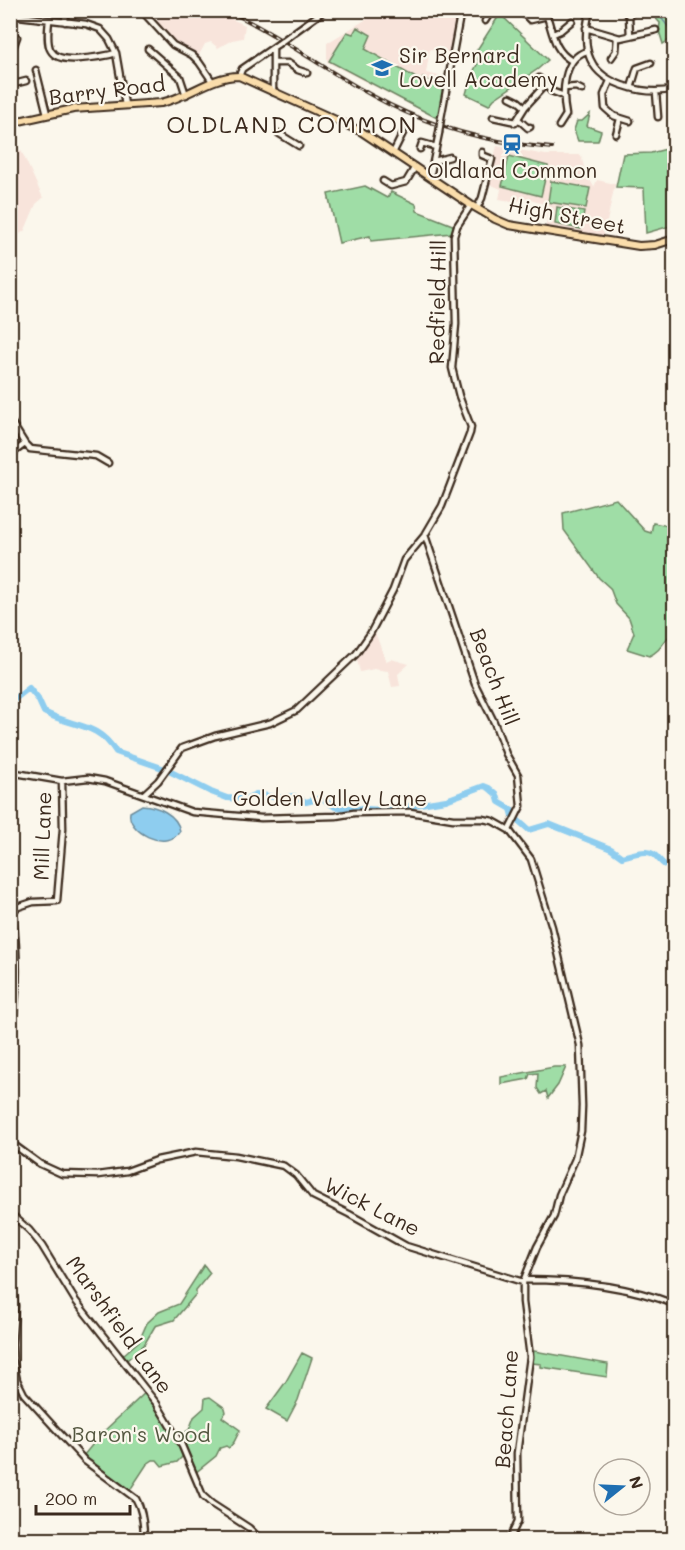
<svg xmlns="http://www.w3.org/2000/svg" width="685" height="1550" font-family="Mali,sans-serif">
	<rect width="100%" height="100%" fill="#fbf7ec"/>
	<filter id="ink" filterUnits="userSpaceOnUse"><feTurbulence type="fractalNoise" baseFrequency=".0167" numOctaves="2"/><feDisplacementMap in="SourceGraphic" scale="12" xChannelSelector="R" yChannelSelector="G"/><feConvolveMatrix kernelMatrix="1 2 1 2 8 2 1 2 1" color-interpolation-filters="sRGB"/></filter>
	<g filter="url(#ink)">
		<!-- built -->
		<path fill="#f8e4db" d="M211,10L245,25L243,38L232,40L218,48L211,42L205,44L198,57L192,51L174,42L154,24L161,17L156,11Z
			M380,11H459L451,53L430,49L426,73L447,78L439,120L327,62V43Z
			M497,146L546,155H581L585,171L594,187L597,180L615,184L603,240L546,228L547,205L523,198L517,202L499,199L501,189L487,183Z
			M21,150L43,198L36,204L25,230L11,241V153Z
			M374,630L386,661L391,659L409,664L398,674L400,686L392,687L388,671L374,669L360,672L356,656Z"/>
		<!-- green -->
		<path fill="#9fdda6" stroke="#6d8462" stroke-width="1.5" d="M649,11H670L674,18V41L672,38L663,44L659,31L660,23Z
			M500,14L548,60L538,69L494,99L489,105L466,94L471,76L479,61L473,56Z
			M357,27L371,35L365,49L421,81L423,78L444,89L439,119L329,61L347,32L353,34Z
			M590,114L587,126L601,131L598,141H578L574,130L577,121H582Z
			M674,147V225L646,233L644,188L616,187L623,154L651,153Z
			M509,156L548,166L541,196L502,186Z
			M551,181L590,188L586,208L548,202Z
			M365,186L387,198L391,192L416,204L417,211L455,226L452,233L371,241L370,236L339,243L328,194Z
			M557,207L584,212L581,229L555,224Z
			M616,499L645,531L651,533L653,523L674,527V632C662,640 664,649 649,656L627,649L634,633L629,618L616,604L610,588L599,578L564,530L563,513Z
			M554,1067H566L558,1085L548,1098L546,1091L541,1094L537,1088L538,1073L530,1074L528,1079L501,1084V1077Z
			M204,1265L210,1273L196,1290V1294L174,1320L155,1326L144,1345L127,1360L123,1355L139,1341L147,1323L159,1312L179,1304Z
			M534,1351L608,1364L607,1377L541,1367V1364L532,1363Z
			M302,1353L312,1358L298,1400L287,1421L266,1409L285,1383Z
			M147,1391L175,1438L189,1430L194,1417L204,1408L205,1398L210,1397L225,1408L226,1412L222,1417L240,1430L234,1442L229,1448L226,1446L220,1448L216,1456L195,1473L186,1453L177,1462L162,1466L157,1460H153L147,1464L130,1490L83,1456L102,1433Z"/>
		<!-- water -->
		<path fill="#8ecdef" stroke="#6d8c9b" stroke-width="1.5" d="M142,805C157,806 177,814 180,831C166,853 126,831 130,812Z"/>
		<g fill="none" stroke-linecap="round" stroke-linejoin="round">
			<!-- stream -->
			<path stroke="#6d8c9b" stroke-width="1.5" d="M655,10L674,34"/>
			<!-- river -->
			<path stroke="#8ecdef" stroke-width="6" d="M10,703L29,688L38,699L44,712C73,728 97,721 116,752L165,769L211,792L227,798L245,799L256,794L280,798L294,796L306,802L322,798L335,807L383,810L446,800L484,786L489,788L497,795L499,802L511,809L513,816L529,830L549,824L611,849L622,857C629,855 638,852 646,852C659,852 659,867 674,868"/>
			<!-- minor casing -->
			<g stroke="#3b2a1e" stroke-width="9">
				<path id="minor" d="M141,10L173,45L192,55L199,62L212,81
					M590,10C580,49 588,76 628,87C644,92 658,93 674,89
					M623,10L629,16L630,36
					M523,13L530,20L547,16C553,34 554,51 572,61
					M10,15L86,24L100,29L109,39L116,53L125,105
					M49,20C46,47 47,61 78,59C91,58 104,57 116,53
					M485,21L492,10
					M65,22L66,10
					M586,28L620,38L656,30
					M553,34L560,31L572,21
					M289,36L325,10
					M273,48V92
					M148,49L180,77L186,95
					M10,56L17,37
					M611,58L616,51L617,38
					M273,63H288L298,70L307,73
					M36,70L47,114
					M239,76L242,69L278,44
					M539,78L551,91L564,96
					M610,81L604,95L605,108L614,116L630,121
					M10,85L26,81
					M565,88L576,87L582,90
					M631,88L637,68L651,63
					M656,92L658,117
					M510,97L518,101L525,107
					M493,117L516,122
					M441,118L461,10
					M518,119L528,128L530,127
					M515,123L525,107L545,85
					M559,126L566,115C562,95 562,58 587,51
					M278,133L299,146
					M616,134L620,119
					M420,149L422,143L436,147
					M393,153L404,131
					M434,161L450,157
					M430,177L439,133
					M383,181L391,186L406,182L415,167
					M477,208L482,198L492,159L482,155V152
					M10,420L25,444L30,449L96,456L108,463
					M10,455L25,444
					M425,535L475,684L494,722L506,754L518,775L521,806L509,830
					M10,772L62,781L88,778L105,781L192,812L261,818L336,816L354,813L410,812L453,819H483L493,821L509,830
					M144,794L158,781L182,748L215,736L270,723L297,710L356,654L370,634L393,590L404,560L425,535L442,506L470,433L471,427L459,396L452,368L456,324L454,236L457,226L471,205
					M509,830L531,859L552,927L580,1045L582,1106L581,1131L575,1159L559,1195L554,1216L537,1247L523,1282V1302L530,1357L517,1453L518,1521L509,1540
					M10,1037C19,996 18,956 13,915L14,910L18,907L33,902L57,901L63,829L62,781
					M10,1142L40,1164L62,1174L98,1175L127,1171L157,1160L196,1152L236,1156L284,1166L296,1175L313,1196L349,1214L406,1246L523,1282
					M10,1213L29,1230L42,1246L75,1300L157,1404L182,1446L203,1496L212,1504L249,1528L261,1540
					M10,1263L15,1306L12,1344L13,1361L17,1380L24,1394L85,1461L136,1499C143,1511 144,1526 144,1540
					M524,1280C575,1280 626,1285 674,1304"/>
			</g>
			<!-- major casing -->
			<g stroke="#3b2a1e" stroke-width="10">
				<path id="major" d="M10,123L73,109L161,103C189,97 211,76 239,76L362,132L471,205L495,219L509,225L639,246L655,245L674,239"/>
			</g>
			<!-- minor -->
			<use href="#minor" stroke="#fbf7ec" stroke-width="4.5"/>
			<!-- major -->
			<use href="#major" stroke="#faddab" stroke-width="6"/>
			<!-- rail casing -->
			<g stroke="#3b2a1e" stroke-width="4">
				<path id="rail" d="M226,10C278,34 323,69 373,96C429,127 489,143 552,148"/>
			</g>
			<!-- rail -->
			<use href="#rail" stroke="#fbf7ec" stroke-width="1.5" stroke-dasharray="4.5" stroke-linecap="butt"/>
			<!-- minor-bridge casing -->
			<g stroke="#3b2a1e" stroke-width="9" stroke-linecap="butt">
				<path id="minor-bridge" d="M278,44L289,36
					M439,133L441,118"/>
			</g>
			<!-- minor-bridge -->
			<use href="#minor-bridge" stroke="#fbf7ec" stroke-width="4.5"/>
		</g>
	</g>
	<!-- icons -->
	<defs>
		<g id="school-bare" transform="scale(1.62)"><path d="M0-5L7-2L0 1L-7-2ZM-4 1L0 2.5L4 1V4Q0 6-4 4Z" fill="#1f6fb2" stroke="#fbf7ec" stroke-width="2.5" paint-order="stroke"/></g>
		<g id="station-bare" transform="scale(1.62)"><path d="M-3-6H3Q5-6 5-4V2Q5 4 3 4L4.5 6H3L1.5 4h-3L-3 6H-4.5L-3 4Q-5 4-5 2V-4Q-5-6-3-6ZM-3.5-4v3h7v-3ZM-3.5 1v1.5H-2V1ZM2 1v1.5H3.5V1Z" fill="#1f6fb2" stroke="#fbf7ec" stroke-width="2.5" paint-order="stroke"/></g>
	</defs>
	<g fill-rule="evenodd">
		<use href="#school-bare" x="382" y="68"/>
		<use href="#station-bare" x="512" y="144"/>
	</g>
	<g text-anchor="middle" stroke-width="4.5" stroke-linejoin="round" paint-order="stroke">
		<!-- poi labels -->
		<g font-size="21" fill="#3b2a1e" stroke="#fbf7ec" text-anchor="start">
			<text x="399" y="63">Sir Bernard<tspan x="399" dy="24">Lovell Academy</tspan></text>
			<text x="512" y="178" text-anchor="middle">Oldland Common</text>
		</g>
		<!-- street labels -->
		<g font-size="21" fill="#3b2a1e" stroke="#fbf7ec">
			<text transform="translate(107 91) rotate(-7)" y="7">Barry Road</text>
			<text transform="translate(567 216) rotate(11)" y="7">High Street</text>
			<text transform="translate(438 302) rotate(-89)" y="7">Redfield Hill</text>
			<text transform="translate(494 677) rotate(69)" y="7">Beach Hill</text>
			<text x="330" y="806">Golden Valley Lane</text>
			<text transform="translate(43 836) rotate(-88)" y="7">Mill Lane</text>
			<text transform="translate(372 1207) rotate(27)" y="7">Wick Lane</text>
			<text transform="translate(119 1325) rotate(54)" y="7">Marshfield Lane</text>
			<text transform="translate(507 1409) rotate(-86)" y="7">Beach Lane</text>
		</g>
		<!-- park labels -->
		<g font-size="21" fill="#545740" stroke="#fbf7ec">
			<text x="141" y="1442">Baron's Wood</text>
		</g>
		<!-- quarter labels -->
		<g font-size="24" letter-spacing="1.5" fill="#3b2a1e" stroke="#fbf7ec">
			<text x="292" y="133">OLDLAND COMMON</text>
		</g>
	</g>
	<!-- margin -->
	<rect width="685" height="1550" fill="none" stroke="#fbf7ec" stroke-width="36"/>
	<rect x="18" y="18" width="649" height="1514" fill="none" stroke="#3b2a1e" stroke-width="2" filter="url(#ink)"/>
	<!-- north arrow -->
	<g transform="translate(622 1487) rotate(72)"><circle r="28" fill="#fbf7ec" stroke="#aea59a" stroke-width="1.5"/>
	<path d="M0-4.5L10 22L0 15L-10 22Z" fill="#1f6fb2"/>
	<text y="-9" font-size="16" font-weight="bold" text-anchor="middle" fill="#3b2a1e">N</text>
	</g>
	<!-- scale -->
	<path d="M36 1505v9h94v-9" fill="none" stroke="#3b2a1e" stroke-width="3"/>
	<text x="45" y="1505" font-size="18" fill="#3b2a1e" stroke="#fbf7ec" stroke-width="4.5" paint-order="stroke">200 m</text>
</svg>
